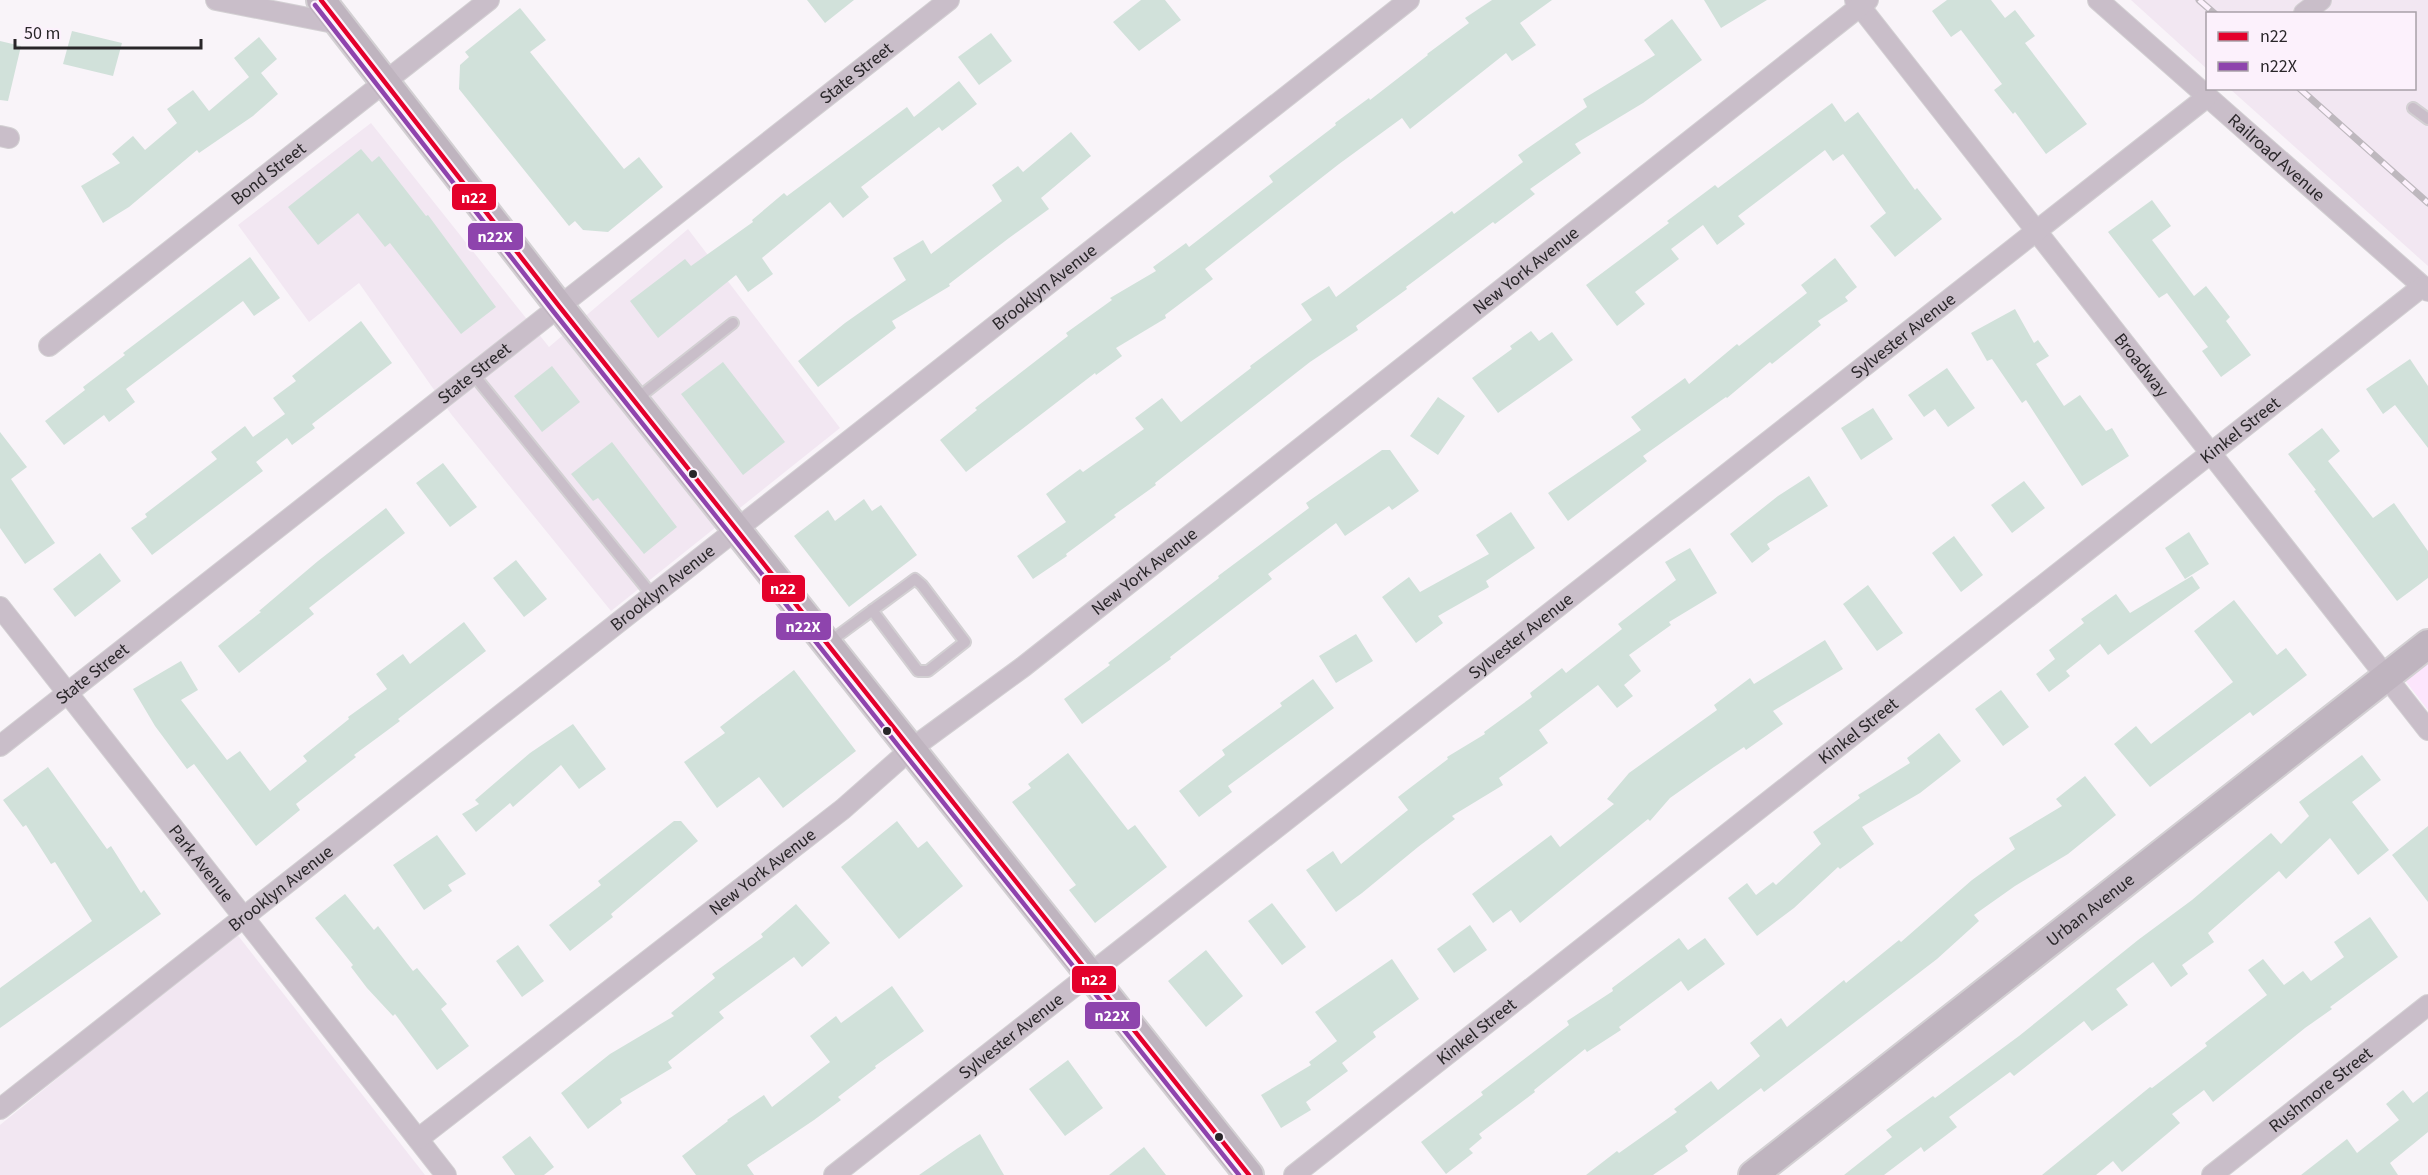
<svg xmlns="http://www.w3.org/2000/svg" width="2428" height="1175" font-family="'Source Sans 3',sans-serif">
	<rect width="100%" height="100%" fill="#f9f4f9"/>
	<!-- built -->
	<path fill="#f2e7f2" d="M2131,0H2428V266L2230,89L2414,88V14H2208L2207,69Z
		M371,123L549,347L688,229L840,428L611,611L451,414L359,283L309,322L238,225Z
		M236,933L425,1175H0V1125Z"/>
	<!-- green -->
	<path fill="#fce5fc" d="M2428,661V710L2404,679Z"/>
	<!-- building -->
	<path fill="#d1e1da" d="M807,0H854L825,23Z
		M1141,0H1165L1181,20L1139,51L1113,22Z
		M1492,0H1552L1520,23L1536,45L1512,61L1506,53L1410,129L1402,118L1339,164L1205,269L1213,279L1165,315L1166,318L1116,348L1122,356L1096,375L1095,373L966,472L940,440L977,410L975,408L1068,336L1066,333L1112,300L1110,298L1156,271L1153,267L1186,243L1189,247L1273,182L1269,176L1336,125L1335,123L1369,98L1370,100L1428,55L1427,54L1469,23L1465,18Z
		M1704,0H1767L1721,28Z
		M1947,0H1991L2005,18L2015,10L2035,36L2025,43L2087,124L2046,154L2015,112L2013,114L1994,90L2002,84L1961,30L1951,37L1932,11Z
		M520,8L546,40L530,52L624,169L639,157L663,187L608,232L583,230L575,221L569,226L459,89L460,65L469,57L465,52Z
		M1672,19L1702,60L1643,103L1575,144L1581,153L1530,189L1535,194L1495,224L1493,222L1406,287L1407,289L1356,326L1358,330L1310,362L1155,483L1156,485L1114,515L1116,517L1066,554L1067,556L1033,579L1017,556L1066,522L1046,494L1080,469L1083,472L1144,429L1135,418L1162,398L1181,422L1251,368L1250,366L1312,320L1301,304L1329,286L1336,297L1452,211L1454,214L1523,162L1518,155L1587,107L1583,99L1655,55L1644,40Z
		M72,31L122,43L113,76L63,64Z
		M991,33L1012,61L979,85L958,57Z
		M259,37L277,59L261,73L278,94L253,116L199,153L197,150L129,207L103,223L81,186L120,163L112,154L133,136L145,150L177,123L167,109L193,90L209,111L249,77L234,58Z
		M0,41L21,46L8,101L0,100Z
		M959,81L977,104L942,131L939,127L861,187L869,197L843,218L830,202L762,258L773,274L748,292L736,275L658,338L630,301L685,259L691,266L753,222L752,220L784,193L787,196L907,107L914,117Z
		M1832,103L1845,122L1858,112L1915,190L1917,188L1942,219L1895,257L1870,226L1886,213L1843,154L1833,161L1825,150L1738,216L1745,224L1717,245L1703,225L1671,249L1679,259L1635,292L1645,304L1617,326L1586,285L1669,223L1667,221L1715,185L1718,188Z
		M1071,132L1091,156L1041,198L1049,209L1009,238L949,284L950,286L892,321L896,328L818,387L798,361L845,323L906,280L893,258L923,240L931,254L1002,201L992,185L1018,166L1023,172Z
		M361,149L372,162L379,156L426,216L428,215L496,307L461,334L390,243L385,247L358,213L318,245L288,207Z
		M2152,200L2171,226L2152,240L2194,296L2206,286L2230,317L2226,321L2251,355L2221,377L2202,351L2208,347L2167,293L2159,298L2108,232Z
		M250,257L280,298L254,316L243,301L126,389L135,402L109,422L104,415L64,445L45,421L85,390L83,387L125,355L123,353Z
		M1835,258L1857,287L1845,297L1848,301L1818,321L1821,325L1772,364L1770,362L1727,398L1726,397L1643,456L1647,461L1568,521L1548,493L1641,430L1631,417L1685,378L1689,384L1737,344L1739,346L1807,293L1801,285Z
		M2015,309L2034,343L2038,340L2049,356L2036,364L2064,406L2080,395L2106,431L2112,428L2129,456L2082,486L2026,400L2022,403L1992,359L1987,361L1971,333Z
		M361,321L392,363L312,424L315,428L292,445L287,438L256,462L263,471L152,555L131,528L147,517L145,514L217,459L211,452L245,426L253,437L285,414L273,398L296,381L292,376Z
		M1531,331L1539,341L1552,332L1573,360L1498,413L1472,378L1512,349L1510,346Z
		M2410,359L2428,386V448L2395,405L2383,414L2366,389Z
		M723,362L785,442L743,475L681,394Z
		M552,366L580,402L542,432L514,396Z
		M1947,368L1975,408L1948,427L1935,409L1924,417L1908,395Z
		M1438,397L1465,416L1438,455L1410,436Z
		M1873,408L1893,439L1861,460L1841,428Z
		M2322,428L2340,451L2328,461L2373,518L2394,503L2428,551V578L2397,601L2314,491L2316,490L2288,454Z
		M0,432L27,467L11,479L55,543L25,564L0,528Z
		M612,442L677,527L644,554L598,498L593,501L571,474Z
		M1382,450H1390L1419,491L1392,510L1389,506L1345,536L1336,523L1268,574L1272,579L1170,657L1171,659L1082,724L1064,699L1110,665L1108,663L1219,578L1218,576L1309,508L1306,503Z
		M443,463L477,507L450,527L416,483Z
		M1809,476L1828,506L1767,544L1770,549L1752,563L1730,534L1778,496Z
		M2024,481L2045,508L2012,533L1991,505Z
		M864,499L872,511L881,505L917,555L849,607L794,536L828,510L835,521Z
		M386,508L405,533L309,608L314,614L239,673L218,646L261,612L259,611L318,561Z
		M1511,512L1535,548L1486,581L1489,587L1438,616L1443,623L1416,643L1382,597L1409,577L1420,592L1489,554L1476,535Z
		M2189,532L2209,564L2185,579L2165,548Z
		M1954,536L1983,575L1961,592L1932,553Z
		M1690,548L1717,593L1669,622L1671,625L1629,655L1641,671L1624,685L1633,696L1617,708L1598,685L1539,730L1548,743L1499,778L1503,785L1452,816L1455,819L1418,847L1362,893L1336,912L1306,870L1333,851L1341,864L1408,810L1398,797L1448,759L1447,757L1485,734L1484,732L1532,697L1530,693L1562,668L1566,673L1622,629L1618,624L1676,580L1665,562Z
		M100,553L121,581L75,617L53,589Z
		M516,560L547,599L524,617L493,578Z
		M2192,576L2200,588L2108,655L2100,644L2066,671L2070,676L2049,692L2036,674L2055,659L2049,650L2084,623L2081,619L2116,594L2130,613Z
		M1868,585L1903,633L1877,651L1843,604Z
		M2234,600L2277,655L2286,648L2307,675L2253,716L2250,712L2150,787L2114,744L2136,726L2151,744L2233,682L2194,631Z
		M464,622L486,651L398,719L400,721L354,755L356,757L296,804L300,810L256,846L194,764L187,769L155,726L133,689L181,661L198,690L181,700L227,760L240,751L270,791L307,761L303,756L349,719L348,717L387,689L376,674L403,654L410,664Z
		M1356,634L1373,661L1336,683L1319,656Z
		M1825,640L1843,669L1773,711L1783,724L1746,750L1744,747L1714,767L1670,798L1650,821L1648,819L1520,923L1511,910L1493,923L1472,894L1551,835L1560,847L1614,804L1607,799L1629,773L1717,710L1714,705L1750,678L1754,684Z
		M794,670L856,751L783,808L759,777L717,808L684,762L725,733L720,727Z
		M1313,679L1334,708L1228,786L1232,792L1199,817L1179,791L1225,755L1222,750L1282,706L1280,703Z
		M2001,690L2029,727L2003,746L1975,709Z
		M573,724L606,769L579,789L561,765L513,807L510,803L476,832L462,814L479,804L475,800L530,753Z
		M1939,733L1961,761L1920,793L1862,827L1874,844L1840,869L1838,867L1794,908L1757,936L1728,898L1747,883L1756,895L1773,882L1776,885L1821,844L1813,832L1860,798L1858,795L1910,763L1907,758Z
		M1068,753L1128,830L1135,825L1167,867L1095,923L1069,890L1076,885L1012,802L1031,788L1028,784Z
		M2362,755L2381,780L2352,802L2389,850L2358,875L2330,838L2286,879L2279,871L2208,933L2214,942L2182,965L2188,974L2171,987L2153,962L2116,989L2128,1005L2092,1031L2084,1021L2014,1076L2010,1072L1949,1117L1957,1127L1924,1152L1921,1147L1884,1175H1844L1892,1137L1886,1130L1933,1096L1935,1098L2019,1036L2138,940L2192,900L2271,833L2281,844L2309,816L2299,802Z
		M48,767L107,849L111,846L141,893L144,890L161,914L0,1028V988L92,921L55,862L51,864L26,825L23,827L3,800Z
		M2085,776L2116,815L2068,854L2015,886L1974,915L1979,921L1937,959L1764,1092L1761,1088L1685,1146L1688,1151L1653,1175H1586L1617,1151L1619,1153L1677,1112L1674,1109L1711,1081L1718,1090L1760,1056L1750,1043L1781,1018L1787,1027L1844,980L1846,983L1899,940L1901,942L1972,880L2015,849L2009,838L2062,806L2056,799Z
		M674,821H681L698,841L611,914L613,917L570,951L549,925L601,885L598,881Z
		M897,821L918,848L927,841L963,886L899,939L841,867Z
		M2428,826V902L2392,855Z
		M437,835L466,874L448,885L452,891L424,910L393,865Z
		M345,894L374,930L378,926L413,971L417,968L447,1004L441,1009L469,1046L437,1070L395,1014L393,1016L367,988L351,967L353,965L315,918Z
		M1272,903L1306,947L1282,965L1248,921Z
		M796,904L830,943L802,967L794,957L719,1012L724,1018L668,1062L672,1068L620,1099L622,1103L588,1129L561,1093L610,1054L674,1016L671,1013L715,978L712,974L763,937L761,934Z
		M2370,917L2398,957L2330,1007L2332,1009L2305,1028L2213,1102L2204,1090L2172,1114L2180,1123L2122,1172L2113,1161L2096,1175H2042L2150,1087L2152,1088L2207,1046L2205,1043L2267,995L2248,970L2263,959L2284,985L2303,971L2311,981L2344,957L2334,942Z
		M1470,925L1487,950L1454,973L1437,949Z
		M1679,938L1688,950L1705,938L1725,964L1688,991L1681,981L1619,1027L1621,1030L1587,1052L1585,1049L1534,1090L1535,1092L1479,1134L1482,1138L1469,1149L1473,1153L1446,1174L1421,1142L1483,1095L1481,1092L1569,1025L1567,1021L1613,991L1612,988Z
		M518,945L544,981L522,997L496,961Z
		M1206,950L1243,996L1206,1027L1168,981Z
		M1392,959L1419,999L1373,1032L1376,1037L1342,1063L1348,1071L1306,1102L1311,1110L1281,1128L1261,1095L1311,1065L1309,1062L1337,1041L1315,1012Z
		M892,986L924,1031L875,1066L876,1068L838,1097L841,1100L814,1120L747,1165L754,1175H696L682,1156L728,1121L727,1120L764,1095L772,1107L830,1062L810,1036L836,1016L841,1023Z
		M1068,1060L1103,1108L1065,1136L1029,1089Z
		M2403,1090L2413,1103L2428,1091V1132L2390,1163L2398,1175H2301L2347,1139L2357,1153L2399,1120L2386,1104Z
		M980,1134L1004,1175H919L958,1148Z
		M530,1136L554,1167L544,1175H515L502,1157Z
		M1144,1147L1166,1175H1109Z"/>
	<g fill="none" stroke-linecap="round" stroke-linejoin="round">
		<!-- lane casing -->
		<g stroke="#d3d0d3" stroke-width="14">
			<path id="lane" d="M2413,108L2428,119
				M473,374L652,595
				M634,401L733,323
				M828,643L855,623C875,608 895,594 915,579L922,585L965,642L928,671H918L872,610"/>
		</g>
		<!-- street casing -->
		<g stroke="#d3d0d3" stroke-width="22">
			<g id="street">
				<path d="M216,0L339,24"/>
				<path id="s1" d="M1855,0L2428,730"/>
				<path id="s2" d="M2098,0L2428,291"/>
				<path d="M2304,13L2321,0"/>
				<path d="M0,136L9,138"/>
				<path id="s3" d="M49,346L489,0"/>
				<path id="s4" d="M0,607L446,1175"/>
				<path id="s5" d="M0,746L949,0"/>
				<path id="s6" d="M0,1109L1409,0"/>
				<path id="s7" d="M418,1139L843,809L911,749L1023,667L1868,0"/>
				<path id="s8" d="M834,1175L2207,97"/>
				<path id="s9" d="M1294,1175L2423,286"/>
				<path id="s10" d="M2212,1175L2428,1005"/>
			</g>
		</g>
		<!-- secondary casing -->
		<g stroke="#d3d0d3" stroke-width="32">
			<g id="secondary">
				<path d="M321,0L559,306L1249,1175"/>
				<path id="s11" d="M1753,1175L2428,644"/>
			</g>
		</g>
		<!-- lane -->
		<use href="#lane" stroke="#c9bec9" stroke-width="10"/>
		<!-- street -->
		<use href="#street" stroke="#c9bec9" stroke-width="20"/>
		<!-- secondary -->
		<use href="#secondary" stroke="#bfb4bf" stroke-width="28"/>
		<!-- rail casing -->
		<g stroke="#beb8be" stroke-width="7">
			<path id="rail" d="M2199,0L2215,14
				M2299,88L2428,203"/>
		</g>
		<!-- rail -->
		<use href="#rail" stroke="#fcf1fc" stroke-width="4.5" stroke-dasharray="14" stroke-linecap="butt"/>
		<!-- bus-1 casing -->
		<g stroke="#fcf1fc" stroke-width="9">
			<path id="bus-1" d="M321,0L559,306L1249,1175"/>
		</g>
		<!-- bus-2 casing -->
		<g stroke="#fcf1fc" stroke-width="9">
			<path id="bus-2" d="M315,5L553,311L1239,1175"/>
		</g>
		<!-- bus-1 -->
		<use href="#bus-1" stroke="#e4002b" stroke-width="4.5"/>
		<!-- bus-2 -->
		<use href="#bus-2" stroke="#8e44ad" stroke-width="4.5"/>
	</g>
	<!-- markers -->
	<g fill="#292629" stroke="#fcf1fc" stroke-width="2">
		<circle cx="693" cy="474" r="5"/>
		<circle cx="887" cy="731" r="5"/>
		<circle cx="1219" cy="1137" r="5"/>
	</g>
	<g text-anchor="middle" stroke-width="5" stroke-linejoin="round" paint-order="stroke">
		<!-- street labels -->
		<g font-size="18" fill="#292629" stroke="#fcf1fc">
			<text dy="6" stroke="none"><textPath href="#s5" startOffset="1089">State Street</textPath></text>
			<text dy="6" stroke="none"><textPath href="#s2" startOffset="238">Railroad Avenue</textPath></text>
			<text dy="6" stroke="none"><textPath href="#s3" startOffset="279">Bond Street</textPath></text>
			<text dy="6" stroke="none"><textPath href="#s7" startOffset="1408">New York Avenue</textPath></text>
			<text dy="6" stroke="none"><textPath href="#s6" startOffset="1329">Brooklyn Avenue</textPath></text>
			<text dy="6" stroke="none"><textPath href="#s8" startOffset="1359">Sylvester Avenue</textPath></text>
			<text dy="6" stroke="none"><textPath href="#s1" startOffset="464">Broadway</textPath></text>
			<text dy="6" stroke="none"><textPath href="#s5" startOffset="603">State Street</textPath></text>
			<text dy="6" stroke="none"><textPath href="#s9" startOffset="1204">Kinkel Street</textPath></text>
			<text dy="6" stroke="none"><textPath href="#s7" startOffset="922">New York Avenue</textPath></text>
			<text dy="6" stroke="none"><textPath href="#s6" startOffset="843">Brooklyn Avenue</textPath></text>
			<text dy="6" stroke="none"><textPath href="#s8" startOffset="873">Sylvester Avenue</textPath></text>
			<text dy="6" stroke="none"><textPath href="#s5" startOffset="117">State Street</textPath></text>
			<text dy="6" stroke="none"><textPath href="#s9" startOffset="718">Kinkel Street</textPath></text>
			<text dy="6" stroke="none"><textPath href="#s4" startOffset="326">Park Avenue</textPath></text>
			<text dy="6" stroke="none"><textPath href="#s7" startOffset="436">New York Avenue</textPath></text>
			<text dy="6" stroke="none"><textPath href="#s6" startOffset="357">Brooklyn Avenue</textPath></text>
			<text dy="6" stroke="none"><textPath href="#s11" startOffset="429">Urban Avenue</textPath></text>
			<text dy="6" stroke="none"><textPath href="#s9" startOffset="232">Kinkel Street</textPath></text>
			<text dy="6" stroke="none"><textPath href="#s8" startOffset="225">Sylvester Avenue</textPath></text>
			<text dy="6" stroke="none"><textPath href="#s10" startOffset="138">Rushmore Street</textPath></text>
		</g>
	</g>
	<g stroke="#fcf1fc" stroke-width="2">
		<rect x="451" y="183" width="46" height="28" rx="6" fill="#e4002b"/>
		<rect x="467" y="222" width="57" height="29" rx="6" fill="#8e44ad"/>
		<rect x="761" y="574" width="45" height="29" rx="6" fill="#e4002b"/>
		<rect x="775" y="612" width="57" height="29" rx="6" fill="#8e44ad"/>
		<rect x="1071" y="965" width="46" height="29" rx="6" fill="#e4002b"/>
		<rect x="1084" y="1001" width="57" height="29" rx="6" fill="#8e44ad"/>
	</g>
	<g font-size="16" text-anchor="middle" font-weight="bold" fill="#fff">
		<text x="474" y="203">n22</text>
		<text x="495" y="242">n22X</text>
		<text x="783" y="594">n22</text>
		<text x="803" y="632">n22X</text>
		<text x="1094" y="985">n22</text>
		<text x="1112" y="1021">n22X</text>
	</g>
	<!-- legend -->
	<rect x="2206" y="12" width="210" height="78" fill="#fcf1fc" stroke="#a8a0a8" stroke-width="1.5"/>
	<rect x="2218" y="32" width="30" height="9" fill="#e4002b" stroke="#a8a0a8" stroke-width="1.5"/>
	<text x="2260" y="42" font-size="18" fill="#292629">n22</text>
	<rect x="2218" y="62" width="30" height="9" fill="#8e44ad" stroke="#a8a0a8" stroke-width="1.5"/>
	<text x="2260" y="72" font-size="18" fill="#292629">n22X</text>
	<!-- scale -->
	<path d="M15 39v9h186v-9" fill="none" stroke="#292629" stroke-width="3"/>
	<text x="24" y="39" font-size="18" fill="#292629" stroke="#fcf1fc" stroke-width="4.5" paint-order="stroke">50 m</text>
</svg>
